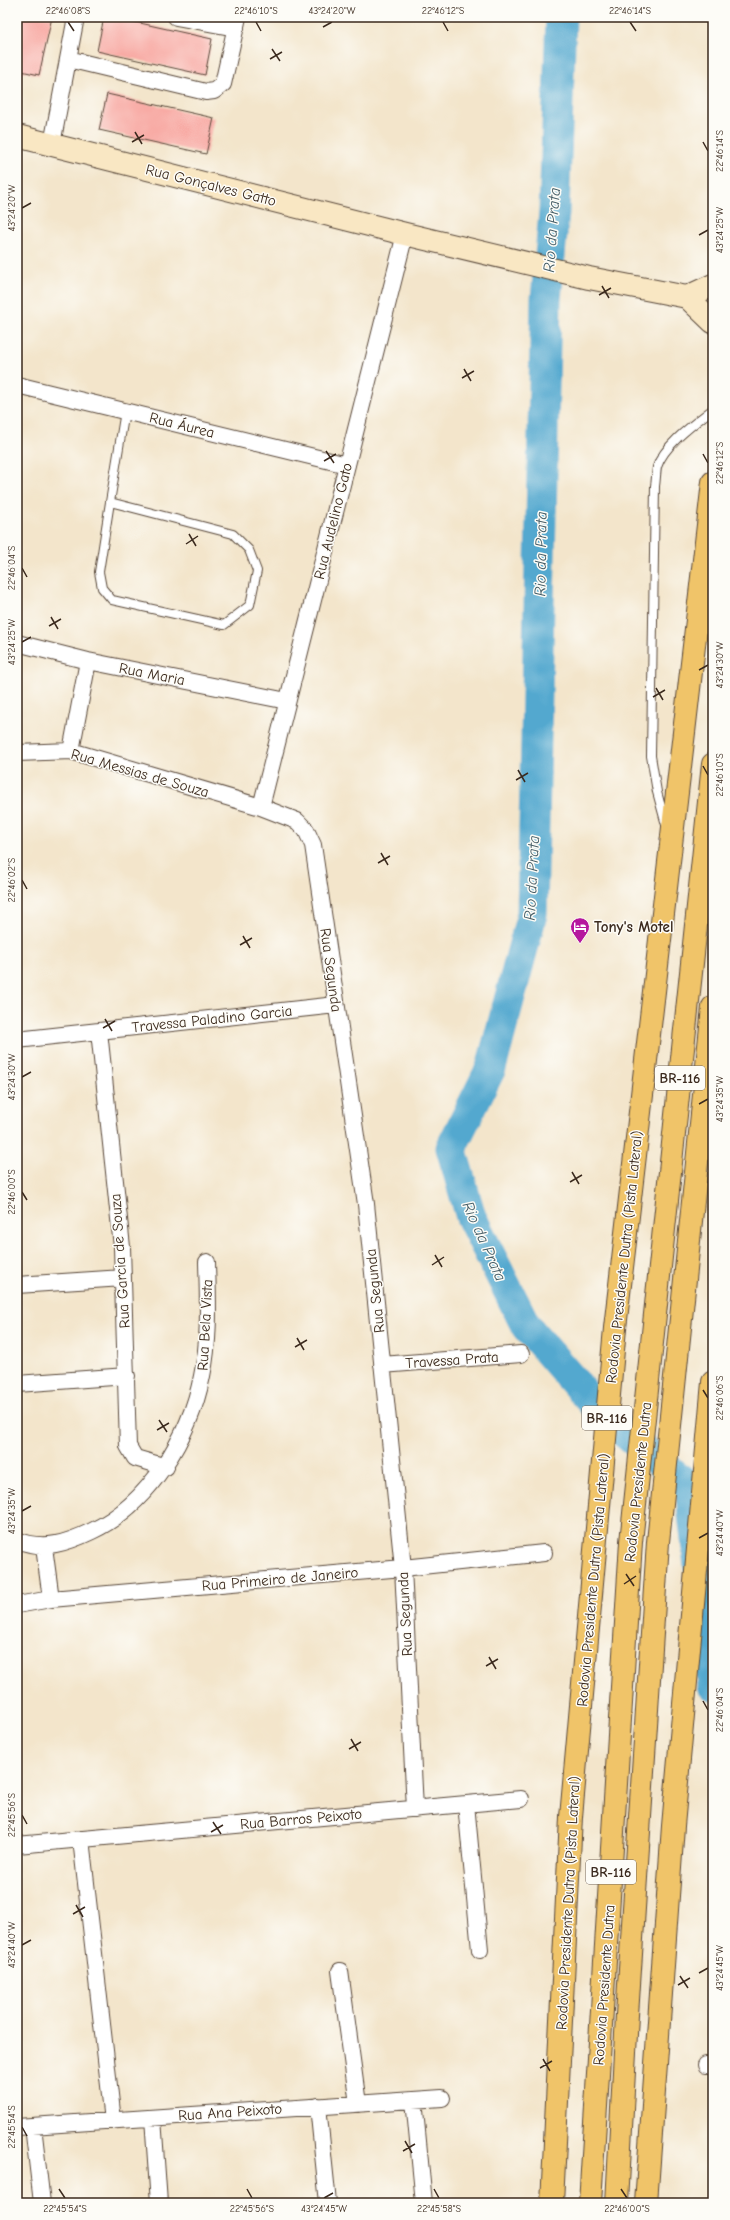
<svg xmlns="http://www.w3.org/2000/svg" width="730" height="2220" font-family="'Comic Neue',sans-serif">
	<rect width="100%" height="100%" fill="#fdfcf7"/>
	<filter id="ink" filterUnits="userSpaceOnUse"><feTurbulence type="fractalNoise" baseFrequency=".025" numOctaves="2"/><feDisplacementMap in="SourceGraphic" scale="8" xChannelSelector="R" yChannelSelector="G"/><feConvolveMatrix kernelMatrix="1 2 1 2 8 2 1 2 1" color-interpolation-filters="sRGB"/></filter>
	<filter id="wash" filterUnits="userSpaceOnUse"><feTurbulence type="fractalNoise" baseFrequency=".012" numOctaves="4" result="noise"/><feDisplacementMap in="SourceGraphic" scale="16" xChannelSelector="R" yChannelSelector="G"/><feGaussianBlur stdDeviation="0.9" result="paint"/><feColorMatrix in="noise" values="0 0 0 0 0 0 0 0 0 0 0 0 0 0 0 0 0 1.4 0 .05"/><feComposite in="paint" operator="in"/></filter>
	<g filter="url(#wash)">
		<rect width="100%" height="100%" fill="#f3e5cb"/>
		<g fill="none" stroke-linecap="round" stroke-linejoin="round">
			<!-- river -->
			<path stroke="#52a8cf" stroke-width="31" d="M561,17L554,212L546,299L532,914L491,1068L451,1148L471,1217L526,1326L602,1414L690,1488L713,1686"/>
		</g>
		<g id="blocks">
			<!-- building -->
			<path fill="#f8aba5" d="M17,17H52L39,75L17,70Z
				M104,17H113L212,39L205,75L97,51Z
				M107,94L214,118L206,154L99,130Z"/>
		</g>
	</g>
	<g filter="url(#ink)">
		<use href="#blocks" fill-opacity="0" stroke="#574638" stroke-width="1"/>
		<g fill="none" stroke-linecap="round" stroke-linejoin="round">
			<!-- lane casing -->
			<g stroke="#574638" stroke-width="10">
				<path id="lane" d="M110,502L233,534L249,550L257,571L250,605L224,625L112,600L102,588L99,572Z
					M110,502L125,411
					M666,825L657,792L651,756L655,486C656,480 656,473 657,467C664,445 695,423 713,409"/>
			</g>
			<!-- street casing -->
			<g stroke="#574638" stroke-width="18">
				<path id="street" d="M176,17L236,28
					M68,59L206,92L214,91L223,84L238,17
					M52,144L76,17
					M17,385L347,465
					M17,643L88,661L287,701
					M71,751L88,661
					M17,753L71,751L261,807L297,821L306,830L313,845L366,1204L403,1568L415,1809
					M261,807L405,234
					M99,1031L122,1247L128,1446L135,1458L166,1467
					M17,1040L336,1005
					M17,1285L123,1278
					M382,1365L521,1354
					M17,1384L127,1376
					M17,1540C44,1551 67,1543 92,1531C149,1504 190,1437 202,1376C210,1339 208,1300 207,1262
					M44,1547L51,1599
					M17,1605L51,1599L403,1568L544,1553
					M466,1804L480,1950
					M81,1839L113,2121
					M17,1845L521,1799
					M340,1971L358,2104
					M706,2065H713
					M414,2100L424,2203
					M318,2106L328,2203
					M153,2118L159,2203
					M33,2126L42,2203
					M17,2127L442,2098"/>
			</g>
			<!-- secondary casing -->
			<g stroke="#574638" stroke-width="24">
				<path id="secondary" d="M17,136L405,234L589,278L687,297L713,322
					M687,297L713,285"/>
			</g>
			<!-- highway casing -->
			<g stroke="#574638" stroke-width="24">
				<path id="highway" d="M552,2203L571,1817L615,1328L713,482
					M590,2203L631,1542L713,764
					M617,2203L627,2015L658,1542L713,1007
					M646,2203L673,1826L713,1382"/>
			</g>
			<!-- lane -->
			<use href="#lane" stroke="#fff" stroke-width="8"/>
			<!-- street -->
			<use href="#street" stroke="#fff" stroke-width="16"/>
			<!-- secondary -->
			<use href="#secondary" stroke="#f9e7c3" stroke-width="22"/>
			<!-- highway -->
			<use href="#highway" stroke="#f0c469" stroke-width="22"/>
		</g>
	</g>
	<!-- ticks -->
	<path fill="none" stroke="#3b2a1e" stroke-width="1.5" d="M68,22L74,31M256,22L261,31M443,22L448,31M630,22L636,31M323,27L332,22M272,49L280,61M270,59L282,52M135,132L142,144M132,142L144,135M703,142L708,151M22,208L31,203M699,235L708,230M602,286L609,298M599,295L611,288M464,369L471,381M462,378L474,371M326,451L334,463M703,454L708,463M324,461L336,454M189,534L196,546M186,544L198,536M22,568L27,577M51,617L58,629M49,626L61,619M22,642L31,637M699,670L708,665M656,688L663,700M653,697L665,690M703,766L708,775M518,770L525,782M516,780L528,773M381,853L388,865M378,863L390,856M22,880L27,889M243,936L250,948M240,945L252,938M105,1019L112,1031M103,1028L115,1021M22,1077L31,1072M699,1104L708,1099M572,1172L579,1184M570,1182L582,1175M22,1192L27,1200M435,1255L442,1267M432,1265L444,1257M297,1338L304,1350M295,1347L307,1340M703,1390L708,1398M159,1420L167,1432M157,1430L169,1423M22,1511L31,1506M699,1538L708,1533M626,1574L634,1586M624,1584L636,1576M489,1657L496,1669M486,1666L498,1659M703,1701L708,1710M351,1739L358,1751M349,1749L361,1742M22,1815L27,1824M213,1822L221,1834M211,1832L223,1825M76,1905L83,1917M73,1914L85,1907M22,1945L31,1940M699,1973L708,1968M680,1976L688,1988M678,1985L690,1978M543,2059L550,2071M540,2068L552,2061M22,2127L27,2136M405,2141L412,2153M403,2151L415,2144M59,2189L65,2198M247,2189L252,2198M434,2189L439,2198M621,2189L627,2198M324,2198L333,2193"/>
	<!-- icons -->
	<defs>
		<g id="hotel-pin" transform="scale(1)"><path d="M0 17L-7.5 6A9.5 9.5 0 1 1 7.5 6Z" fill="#b5179e" stroke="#fdfcf7"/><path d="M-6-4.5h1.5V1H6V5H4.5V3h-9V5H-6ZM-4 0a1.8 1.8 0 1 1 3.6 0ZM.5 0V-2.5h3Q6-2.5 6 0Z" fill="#fff"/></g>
	</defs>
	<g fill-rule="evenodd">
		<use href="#hotel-pin" x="580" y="927"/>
	</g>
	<g text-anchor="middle" stroke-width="3" stroke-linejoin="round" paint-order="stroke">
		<!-- shield labels -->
		<g fill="#fdfcf7" stroke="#75695f" stroke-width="1">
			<rect x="655" y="1066" width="50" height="24" rx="3"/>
			<rect x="582" y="1406" width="50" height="24" rx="3"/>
			<rect x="586" y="1860" width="50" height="24" rx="3"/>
		</g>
		<g font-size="14" font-weight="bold" fill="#3b2a1e">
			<text x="680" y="1083">BR-116</text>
			<text x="607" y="1423">BR-116</text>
			<text x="611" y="1877">BR-116</text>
		</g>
		<!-- street labels -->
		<g font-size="15" fill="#3b2a1e" stroke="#fdfcf7">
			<text transform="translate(211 185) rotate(14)" y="5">Rua Gonçalves Gatto</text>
			<text transform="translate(182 425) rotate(14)" y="5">Rua Áurea</text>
			<text transform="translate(333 521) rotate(-76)" y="5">Rua Audelino Gato</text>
			<text transform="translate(152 674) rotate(11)" y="5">Rua Maria</text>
			<text transform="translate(140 773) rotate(16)" y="5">Rua Messias de Souza</text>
			<text transform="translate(331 970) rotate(82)" y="5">Rua Segunda</text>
			<text transform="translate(212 1019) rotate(-6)" y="5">Travessa Paladino Garcia</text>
			<text transform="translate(624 1257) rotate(-84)" y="5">Rodovia Presidente Dutra (Pista Lateral)</text>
			<text transform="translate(120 1261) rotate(-94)" y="5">Rua Garcia de Souza</text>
			<text transform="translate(375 1291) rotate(-96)" y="5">Rua Segunda</text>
			<text transform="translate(205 1325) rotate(-87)" y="5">Rua Bela Vista</text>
			<text transform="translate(452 1360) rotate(-4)" y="5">Travessa Prata</text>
			<text transform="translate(638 1482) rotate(-84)" y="5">Rodovia Presidente Dutra</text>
			<text transform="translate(280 1579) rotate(-5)" y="5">Rua Primeiro de Janeiro</text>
			<text transform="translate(593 1580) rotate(-85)" y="5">Rodovia Presidente Dutra (Pista Lateral)</text>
			<text transform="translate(405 1614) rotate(-93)" y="5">Rua Segunda</text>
			<text transform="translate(301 1819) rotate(-5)" y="5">Rua Barros Peixoto</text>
			<text transform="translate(568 1903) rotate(-87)" y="5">Rodovia Presidente Dutra (Pista Lateral)</text>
			<text transform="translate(604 1985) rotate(-86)" y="5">Rodovia Presidente Dutra</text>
			<text transform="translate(230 2112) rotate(-4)" y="5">Rua Ana Peixoto</text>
		</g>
		<!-- poi labels -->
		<g font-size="15" font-weight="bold" fill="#3b2a1e" stroke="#fdfcf7" text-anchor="start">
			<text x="594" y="932">Tony's Motel</text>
		</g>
		<!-- water labels -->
		<g font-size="16" font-style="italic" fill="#445c65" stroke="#fdfcf7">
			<text transform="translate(551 230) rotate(-86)" y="6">Rio da Prata</text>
			<text transform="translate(540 554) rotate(-89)" y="6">Rio da Prata</text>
			<text transform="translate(531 878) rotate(-87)" y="6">Rio da Prata</text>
			<text transform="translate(485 1241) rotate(66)" y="6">Rio da Prata</text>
		</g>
	</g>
	<!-- margin -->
	<rect width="730" height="2220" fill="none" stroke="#fdfcf7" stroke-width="44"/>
	<rect x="22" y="22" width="686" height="2176" fill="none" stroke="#3b2a1e" stroke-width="1.5"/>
	<g font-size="10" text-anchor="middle" fill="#3b2a1e">
		<text x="68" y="14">22°46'08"S</text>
		<text x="256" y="14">22°46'10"S</text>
		<text x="332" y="14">43°24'20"W</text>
		<text x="443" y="14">22°46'12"S</text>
		<text x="630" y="14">22°46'14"S</text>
		<text transform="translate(719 151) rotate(-90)" y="4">22°46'14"S</text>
		<text transform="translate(11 208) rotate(-90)" y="4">43°24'20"W</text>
		<text transform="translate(719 230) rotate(-90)" y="4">43°24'25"W</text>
		<text transform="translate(719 463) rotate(-90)" y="4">22°46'12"S</text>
		<text transform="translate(11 568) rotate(-90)" y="4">22°46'04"S</text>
		<text transform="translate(11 642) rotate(-90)" y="4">43°24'25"W</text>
		<text transform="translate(719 665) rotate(-90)" y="4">43°24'30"W</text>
		<text transform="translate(719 775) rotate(-90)" y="4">22°46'10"S</text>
		<text transform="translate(11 880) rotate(-90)" y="4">22°46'02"S</text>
		<text transform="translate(11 1077) rotate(-90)" y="4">43°24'30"W</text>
		<text transform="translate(719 1099) rotate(-90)" y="4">43°24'35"W</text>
		<text transform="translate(11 1192) rotate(-90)" y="4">22°46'00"S</text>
		<text transform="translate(719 1398) rotate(-90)" y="4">22°46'06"S</text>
		<text transform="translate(11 1511) rotate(-90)" y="4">43°24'35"W</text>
		<text transform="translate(719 1533) rotate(-90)" y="4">43°24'40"W</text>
		<text transform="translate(719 1710) rotate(-90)" y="4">22°46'04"S</text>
		<text transform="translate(11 1815) rotate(-90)" y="4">22°45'56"S</text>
		<text transform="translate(11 1945) rotate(-90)" y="4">43°24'40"W</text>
		<text transform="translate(719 1968) rotate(-90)" y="4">43°24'45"W</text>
		<text transform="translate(11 2127) rotate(-90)" y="4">22°45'54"S</text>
		<text x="65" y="2212">22°45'54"S</text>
		<text x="252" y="2212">22°45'56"S</text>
		<text x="324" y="2212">43°24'45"W</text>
		<text x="439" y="2212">22°45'58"S</text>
		<text x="627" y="2212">22°46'00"S</text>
	</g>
</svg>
